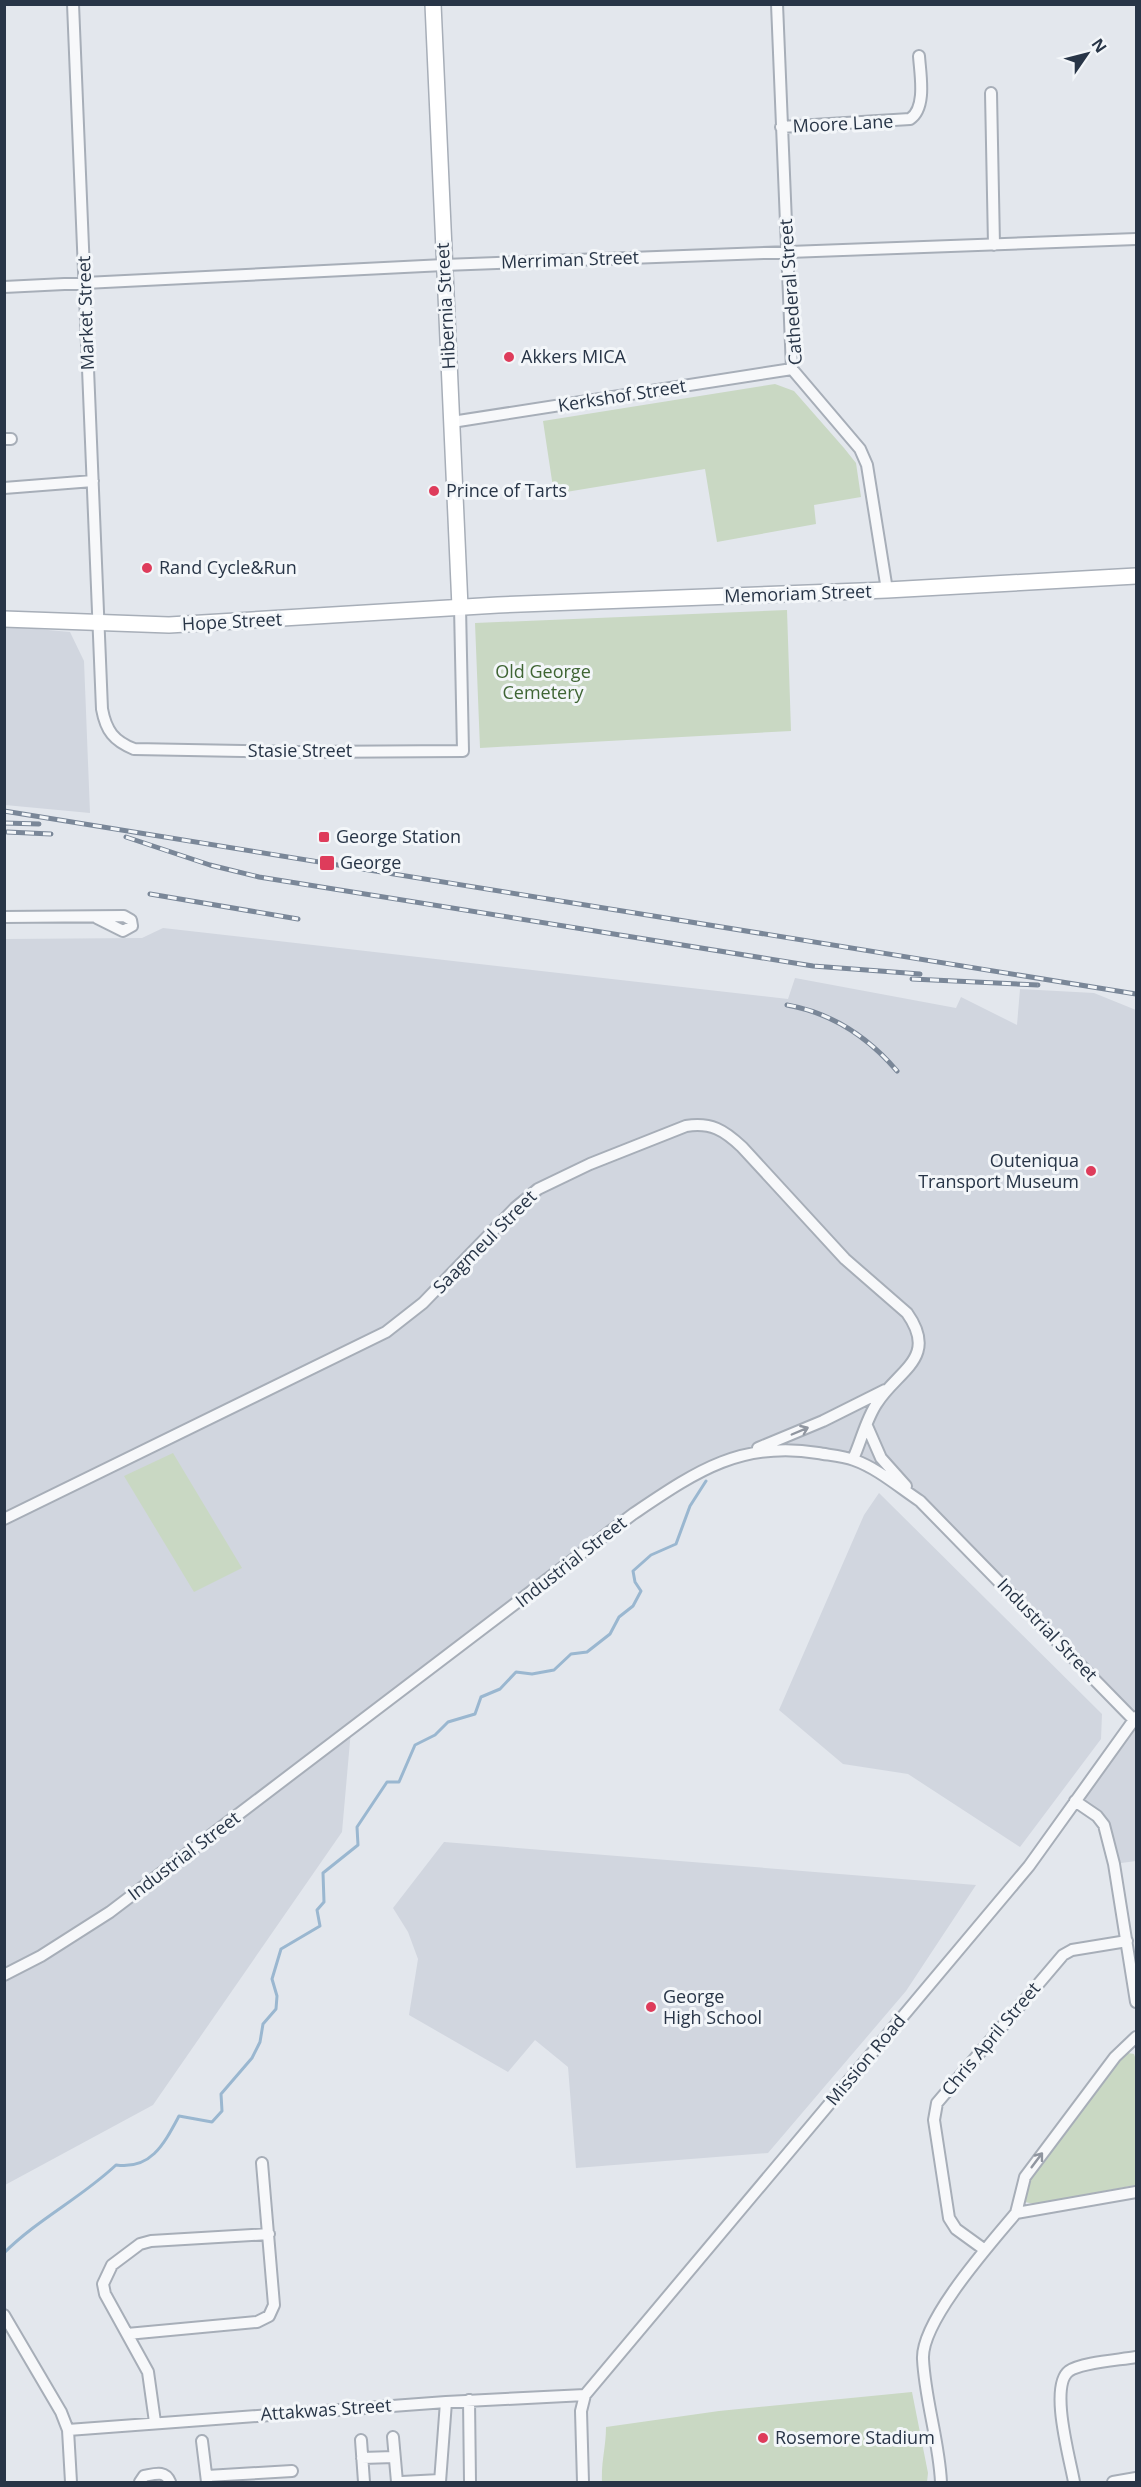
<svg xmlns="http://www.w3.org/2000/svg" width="1141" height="2487" font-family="'Open Sans',sans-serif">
	<rect width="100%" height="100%" fill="#e3e7ed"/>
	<!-- built -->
	<path fill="#d1d6df" d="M4,626L70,632L84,661L90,813L5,805Z
		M163,928L788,999L795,978L956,1008L961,997L1017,1025L1020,989L1094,993L1136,1010V1861L1114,1864L1104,1825L1075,1801L1134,1720L919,1501L853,1459L779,1450L691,1474L351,1730L342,1832L153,2105L5,2185V939L142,938Z
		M879,1493L1102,1714L1101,1739L1020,1847L908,1774L843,1764L779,1710L864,1515Z
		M444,1842L976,1885L906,1991L768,2153L576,2168L568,2067L535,2040L508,2072L409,2015L418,1959L408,1932L393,1908Z"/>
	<!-- green -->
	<path fill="#c9d8c3" d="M775,384L794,391L844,448L856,463L861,497L814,505L816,524L717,542L705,469L554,494L543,421Z
		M787,610L791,731L480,748L475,623Z
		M173,1453L242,1568L194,1592L124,1476Z
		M1128,2053L1134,2054L1136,2060V2185L1034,2204L1025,2202L1029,2181L1120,2057Z
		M912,2392L928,2473L927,2482H602C601,2462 606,2447 606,2427L719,2411Z"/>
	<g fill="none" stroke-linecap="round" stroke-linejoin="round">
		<!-- stream -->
		<path stroke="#9ab7d0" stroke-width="3" d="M4,2253C38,2219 81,2198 116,2165C151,2170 164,2144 179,2116L212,2122L222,2111L221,2094L252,2058L260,2042L263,2024L276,2009L277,1996L272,1979L281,1949L320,1926L317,1910L324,1902L323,1873L358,1845L357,1827L387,1782H399L415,1745L435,1735L448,1722L475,1714L481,1697L500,1689L516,1672L532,1674L554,1670L571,1654L587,1652L610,1634L619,1617L633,1606L641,1591L635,1582L633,1571L651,1555L676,1544L690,1506L706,1481"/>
		<!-- street casing -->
		<g stroke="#a7aeb8" stroke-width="14">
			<path id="street" d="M73,4L102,709C106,731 114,741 134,749L299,752L463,751L460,607
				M777,4L792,369L860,449L867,465L887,590
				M991,93L994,245
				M781,127L910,119C927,108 920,73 919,56
				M4,287L444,265L1136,239
				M452,422L792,369
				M4,439H11
				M4,488L93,481
				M4,917L124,916L131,920L132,926L123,931L97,918
				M867,1426L881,1458L906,1486
				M758,1448L823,1421L885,1390
				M4,1519L386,1332L423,1303L515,1208L538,1189L590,1164L686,1126C711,1122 724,1130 742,1147L845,1259L907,1313C939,1358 898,1370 877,1403C866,1419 861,1442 853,1459
				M1075,1801L1097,1816L1104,1825L1114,1864L1136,2002
				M4,1975L41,1956L110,1912L633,1514C694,1473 740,1440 818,1453C829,1455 843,1456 854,1460C877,1468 899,1487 920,1501L1134,1720
				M1016,2213L1025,2177L1115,2057L1136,2037
				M985,2250L956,2229L949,2218L934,2120L937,2103L1063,1955L1072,1950L1127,1941
				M4,2315L61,2412L68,2430L71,2482
				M127,2334L257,2322L269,2316L274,2305L262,2163
				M469,2400L470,2482
				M155,2422L148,2372L105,2294L103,2284L112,2265L140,2244L151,2241L269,2234
				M68,2430L446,2402L585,2395
				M393,2437L397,2482
				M361,2440L364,2482
				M202,2441L207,2482
				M362,2458L394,2457
				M207,2476L292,2471
				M140,2482L144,2476C155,2474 165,2470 170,2482
				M402,2482L440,2480
				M440,2482L446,2402
				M583,2482L581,2411L585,2395L1029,1866L1136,1717
				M941,2482C939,2441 925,2400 923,2359C921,2321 991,2243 1016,2213L1136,2192
				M1074,2482C1070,2459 1049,2386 1069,2371C1082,2362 1120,2360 1136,2357
				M1113,2482L1136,2478"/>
		</g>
		<!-- secondary casing -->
		<g stroke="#a7aeb8" stroke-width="18">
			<path id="secondary" d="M433,4L460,607
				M4,619L169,625L498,605L887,590L1136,576"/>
		</g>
		<!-- street -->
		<use href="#street" stroke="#f7f8fa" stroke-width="10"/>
		<!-- secondary -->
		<use href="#secondary" stroke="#fff" stroke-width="15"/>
		<!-- rail casing -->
		<g stroke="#7a8798" stroke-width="5">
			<path id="rail" d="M4,811L1136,994
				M4,823L39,824
				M7,832L51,834
				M126,837L210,865L259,877L813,966L920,974
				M150,894L298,919
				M912,979L1038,985
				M787,1005C832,1013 868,1037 897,1071"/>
		</g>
		<!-- rail -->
		<use href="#rail" stroke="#f3f6f9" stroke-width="3" stroke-dasharray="9" stroke-linecap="butt"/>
	</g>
	<!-- one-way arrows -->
	<defs><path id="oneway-shaft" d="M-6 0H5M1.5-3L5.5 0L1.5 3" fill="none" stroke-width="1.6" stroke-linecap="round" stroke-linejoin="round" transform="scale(1.5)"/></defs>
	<g stroke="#9096a0">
		<use href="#oneway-shaft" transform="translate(800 1431) rotate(-23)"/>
		<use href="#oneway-shaft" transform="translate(1037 2160) rotate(-53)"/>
	</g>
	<!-- markers -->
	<g fill="#de3c5b" stroke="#f3f6f9" stroke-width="2">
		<circle cx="509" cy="357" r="6"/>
		<circle cx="434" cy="491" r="6"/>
		<circle cx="147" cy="568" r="6"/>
		<rect x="318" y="831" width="12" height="12" rx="3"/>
		<rect x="319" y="855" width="16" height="16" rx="3"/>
		<circle cx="1091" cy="1171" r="6"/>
		<circle cx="651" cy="2007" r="6"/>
		<circle cx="763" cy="2438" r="6"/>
	</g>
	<g text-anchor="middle" stroke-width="6" stroke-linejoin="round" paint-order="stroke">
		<!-- street labels -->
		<g font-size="18" fill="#283547" stroke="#f3f6f9">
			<text transform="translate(843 124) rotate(-3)" y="6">Moore Lane</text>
			<text transform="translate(570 260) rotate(-2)" y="6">Merriman Street</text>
			<text transform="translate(791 292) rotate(-94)" y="6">Cathederal Street</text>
			<text transform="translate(446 306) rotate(-93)" y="6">Hibernia Street</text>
			<text transform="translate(86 313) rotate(-92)" y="6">Market Street</text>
			<text transform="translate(622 396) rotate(-9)" y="6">Kerkshof Street</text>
			<text transform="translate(798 594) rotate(-2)" y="6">Memoriam Street</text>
			<text transform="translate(232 622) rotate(-3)" y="6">Hope Street</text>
			<text x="300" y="757">Stasie Street</text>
			<text transform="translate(485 1242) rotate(-45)" y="6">Saagmeul Street</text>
			<text transform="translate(571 1562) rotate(-38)" y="6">Industrial Street</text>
			<text transform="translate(1047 1630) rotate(46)" y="6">Industrial Street</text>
			<text transform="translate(184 1856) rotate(-37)" y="6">Industrial Street</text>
			<text transform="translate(991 2039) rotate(-50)" y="6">Chris April Street</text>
			<text transform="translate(866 2060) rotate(-50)" y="6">Mission Road</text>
			<text transform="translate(326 2410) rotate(-4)" y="6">Attakwas Street</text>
		</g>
		<!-- poi labels -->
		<g font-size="18" fill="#283547" stroke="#f3f6f9" text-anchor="start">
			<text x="521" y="363">Akkers MICA</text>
			<text x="446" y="497">Prince of Tarts</text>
			<text x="159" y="574">Rand Cycle&amp;Run</text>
			<text x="336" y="843">George Station</text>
			<text x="340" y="869">George</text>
			<text x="1079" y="1167" text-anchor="end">Outeniqua<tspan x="1079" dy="21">Transport Museum</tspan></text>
			<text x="663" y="2003">George<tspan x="663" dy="21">High School</tspan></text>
			<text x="775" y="2444">Rosemore Stadium</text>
		</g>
		<!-- park labels -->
		<g font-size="18" fill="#3f6534" stroke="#f3f6f9">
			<text x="543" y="678">Old George<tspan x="543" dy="21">Cemetery</tspan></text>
		</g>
	</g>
	<!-- border -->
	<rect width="1141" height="2487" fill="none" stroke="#283547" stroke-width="12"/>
	<!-- north arrow -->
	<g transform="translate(1087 54) rotate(55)" stroke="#f3f6f9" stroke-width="4.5" paint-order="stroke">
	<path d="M0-4.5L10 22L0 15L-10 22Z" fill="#283547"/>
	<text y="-9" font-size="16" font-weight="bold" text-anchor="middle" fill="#283547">N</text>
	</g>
</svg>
